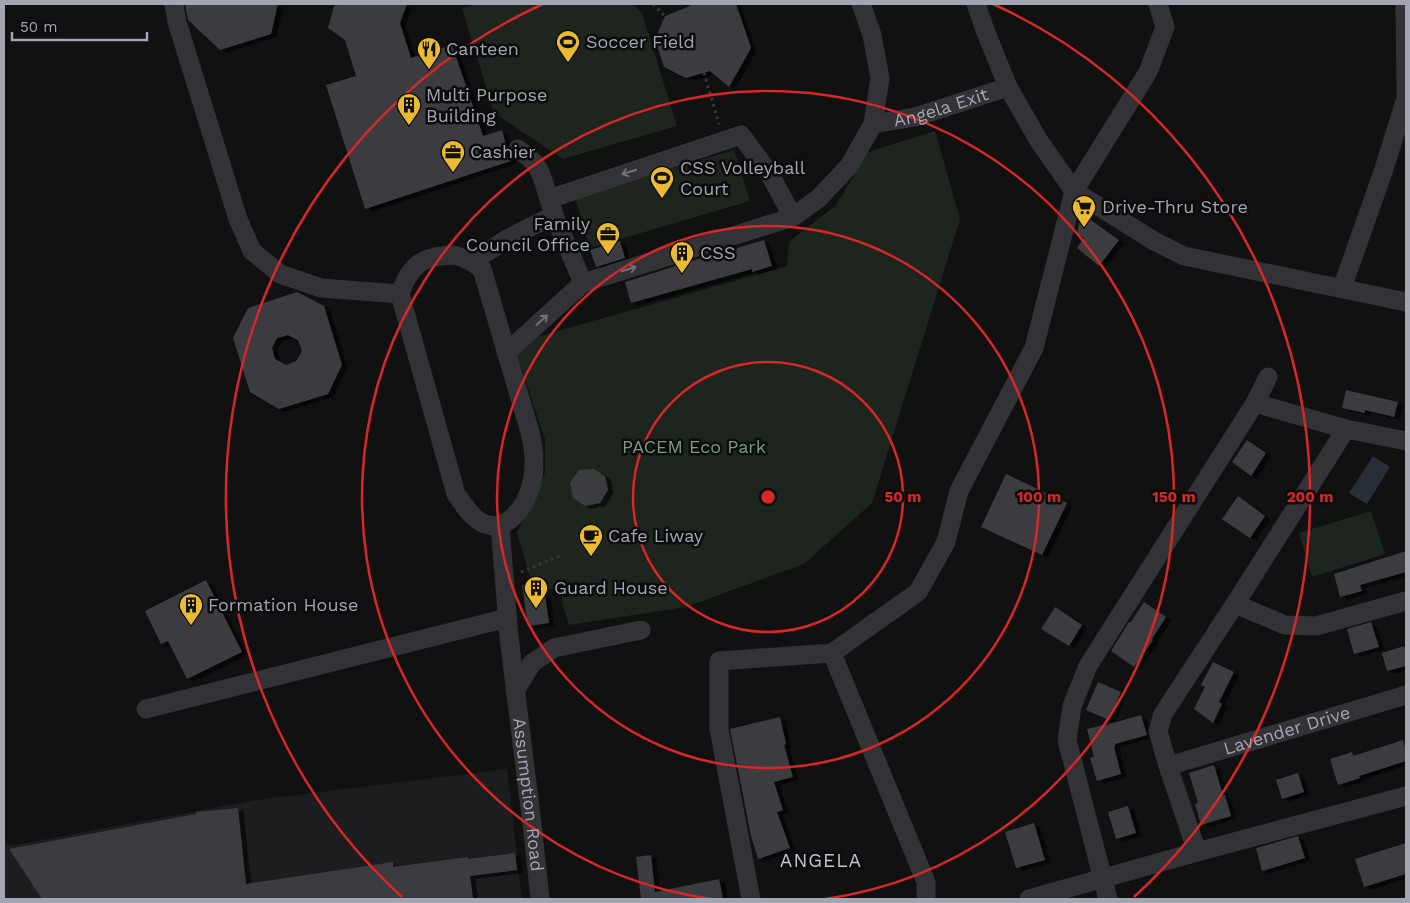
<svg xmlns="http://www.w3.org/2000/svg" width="1410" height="903" font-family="'Work Sans',sans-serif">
	<defs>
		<filter id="shadow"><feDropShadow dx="5.5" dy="3" stdDeviation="0" flood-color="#0009"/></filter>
	</defs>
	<rect width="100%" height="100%" fill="#111112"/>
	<!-- built -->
	<path fill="#1d1d1f" d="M507,769L522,899H4V840L9,846L256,800Z"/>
	<!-- green -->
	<path fill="#1d251e" d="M475,4H633L642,13L677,126L563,159L494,113L462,8Z
		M935,131L960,219L872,503L804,564L686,607L569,625L563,606L560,588L534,591L517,533L545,473V439L516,352L533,338L787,266L789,242L836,205L868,152Z
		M734,150L750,201L590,248L575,197Z
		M1371,511L1385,554L1312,577L1299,533Z"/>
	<!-- water -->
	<path fill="#282e35" d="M1373,456L1390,467L1367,504L1349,493Z"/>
	<!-- building -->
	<path fill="#3b3b3f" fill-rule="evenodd" filter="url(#shadow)" d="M185,4H278L271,34L220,50L188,20Z
		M340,4H407L400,23L411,58L452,45L483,136L502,130L508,153L511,161L365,209L326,85L356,76L345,40L328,28L334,6Z
		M691,4H736L751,48L729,87L710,71L686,78L664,67L655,39L665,16L690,6Z
		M1081,213L1119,240L1099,266L1077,248L1084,238L1077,234Z
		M764,240L772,266L752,272V269L631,303L625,282L733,248L734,249Z
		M620,241L625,258L596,267L590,250Z
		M297,292L324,306L342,365L328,394L279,409L250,392L233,338L248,308ZM288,335L298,340L302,351L296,361L286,365L275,359L272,348L277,338Z
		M1346,390L1398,402L1394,417L1365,410V413L1342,408Z
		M1247,440L1266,453L1251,476L1232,462Z
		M594,469L605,476L608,490L600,503L585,506L573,498L570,483L579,470Z
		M1006,474L1067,503L1042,555L981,527Z
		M1238,496L1265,516L1250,538L1222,519Z
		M1406,551V572L1360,585L1362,591L1340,597L1334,574Z
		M206,580L242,652L187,679L168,641L161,644L145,611Z
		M538,582L540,595L545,594L549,623L528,626L522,585Z
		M1144,602L1166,617L1152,639L1153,640L1134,667L1111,651L1129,622L1130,623Z
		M1055,607L1082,625L1069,646L1041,629Z
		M1371,622L1379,647L1354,654L1347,629Z
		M1404,646L1406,654V666L1387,671L1382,653Z
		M1213,662L1234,672L1219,702L1222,704L1213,723L1194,709L1205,687L1201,685Z
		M1098,682L1121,692L1109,720L1086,710Z
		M1141,715L1147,735L1115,744V747H1114L1121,774L1097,781L1090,758L1094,757L1087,729L1107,724L1106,725Z
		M780,717L786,744L784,745L793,777L774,782L783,810L777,812L790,848L758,859L751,836L730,729Z
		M1403,740L1406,751V761L1384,768L1359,776L1360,778L1338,785L1330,759L1352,752L1353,756Z
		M1214,765L1223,795H1225L1231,816L1201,825L1195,804L1198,803L1189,773Z
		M1298,773L1304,792L1282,799L1276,780Z
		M1128,806L1136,833L1116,839L1108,812Z
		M238,808L246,884L393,862V867L468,857V859L515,853L517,870L470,876L473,899H42L9,849L196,814V812Z
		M1034,823L1045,860L1016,868L1005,832Z
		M1298,836L1305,858L1262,871L1256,848Z
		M1406,843V874L1364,887L1355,859Z
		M651,855L655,892L719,879L723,899H641L636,857Z"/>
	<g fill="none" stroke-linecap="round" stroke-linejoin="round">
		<!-- path -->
		<path stroke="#38393e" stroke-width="3" stroke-dasharray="2.5 4" stroke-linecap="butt" d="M653,4L665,16
			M704,73L719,124
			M521,572L562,555"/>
		<!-- minor -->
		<g stroke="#323237" stroke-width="19">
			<path d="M174,4L177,22L238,219L252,251L280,274L321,288L400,294"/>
			<path d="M976,4L985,30L1008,87L1039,141L1074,191L1154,241L1184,256L1406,302"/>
			<path id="s1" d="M873,124L915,117L1008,87"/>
			<path d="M518,149C541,164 541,174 549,199"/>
			<path d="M554,215L583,283"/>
			<path d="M453,255C465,257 473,262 482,269L530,432C534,449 536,465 532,482C527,505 506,538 479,521C469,514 463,504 456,494L400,294C410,264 423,256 453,255Z"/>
			<path d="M473,261L507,239L554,215L549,199L741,135L769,173L793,217"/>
			<path d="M1342,288L1383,172L1406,98L1405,4"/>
			<path d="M506,353L583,283L793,217L819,198L849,166L873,124L880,78L872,35L861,4"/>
			<path d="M1255,403L1346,429L1406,441"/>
			<path id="s2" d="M500,526L509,637L533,832L540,899"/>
			<path d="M1235,604L1285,625L1316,626L1406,601"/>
			<path d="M832,653L926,882V899"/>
			<path d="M515,691L532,663L554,648L641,630"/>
			<path d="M146,709L507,618"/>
			<path id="s3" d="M1168,766L1406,695"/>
			<path d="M1197,852L1168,766L1158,731L1163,714L1235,604L1346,429"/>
			<path d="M751,899L719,729V661L832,653L918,592L946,542L959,491L1034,348L1074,191L1148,72L1165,27L1158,4"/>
			<path d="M1029,899L1197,852L1406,796"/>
			<path d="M1108,899L1067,740L1072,706L1088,666L1255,403L1268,377"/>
		</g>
	</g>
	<!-- one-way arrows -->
	<defs><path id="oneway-shaft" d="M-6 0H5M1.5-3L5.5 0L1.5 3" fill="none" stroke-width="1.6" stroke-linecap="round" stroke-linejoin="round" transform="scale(1.25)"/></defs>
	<g stroke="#70727b">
		<use href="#oneway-shaft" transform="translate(629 172) rotate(162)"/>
		<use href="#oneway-shaft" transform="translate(629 269) rotate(-18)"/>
		<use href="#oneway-shaft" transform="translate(542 320) rotate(-42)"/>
	</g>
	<!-- distance rings -->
	<g fill="none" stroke="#d62828" stroke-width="2.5">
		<circle cx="768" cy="497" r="135"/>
		<circle cx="768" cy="497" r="271"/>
		<path d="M711 899A406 406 0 1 1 825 899"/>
		<path d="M402 897A542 542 0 0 1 543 4M993 4A542 542 0 0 1 1134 897"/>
	</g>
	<!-- icons -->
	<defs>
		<g id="stadium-pin" transform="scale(1.25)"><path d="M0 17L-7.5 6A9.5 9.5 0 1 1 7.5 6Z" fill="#e9ba32" stroke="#0c0c0d"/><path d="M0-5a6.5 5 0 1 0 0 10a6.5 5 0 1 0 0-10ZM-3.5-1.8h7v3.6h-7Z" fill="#111"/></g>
		<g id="restaurant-pin" transform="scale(1.25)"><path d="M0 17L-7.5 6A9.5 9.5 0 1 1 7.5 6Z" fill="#e9ba32" stroke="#0c0c0d"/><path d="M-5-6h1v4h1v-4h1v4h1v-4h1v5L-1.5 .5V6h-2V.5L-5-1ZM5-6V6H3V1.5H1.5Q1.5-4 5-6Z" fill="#111"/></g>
		<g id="building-pin" transform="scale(1.25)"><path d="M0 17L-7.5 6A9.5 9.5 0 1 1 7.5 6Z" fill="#e9ba32" stroke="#0c0c0d"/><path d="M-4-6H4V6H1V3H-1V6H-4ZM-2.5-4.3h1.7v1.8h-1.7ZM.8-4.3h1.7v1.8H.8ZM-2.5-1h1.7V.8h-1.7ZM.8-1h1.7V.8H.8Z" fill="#111"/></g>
		<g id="office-pin" transform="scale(1.25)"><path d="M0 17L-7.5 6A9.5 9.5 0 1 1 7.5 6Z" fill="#e9ba32" stroke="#0c0c0d"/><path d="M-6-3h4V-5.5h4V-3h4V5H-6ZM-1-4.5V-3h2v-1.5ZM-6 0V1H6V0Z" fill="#111"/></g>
		<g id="supermarket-pin" transform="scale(1.25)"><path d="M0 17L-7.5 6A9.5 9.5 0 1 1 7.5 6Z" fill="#e9ba32" stroke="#0c0c0d"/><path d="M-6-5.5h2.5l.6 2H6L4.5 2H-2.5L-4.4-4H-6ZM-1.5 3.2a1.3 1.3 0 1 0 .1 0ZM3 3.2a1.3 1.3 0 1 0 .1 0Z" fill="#111"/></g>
		<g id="cafe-pin" transform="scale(1.25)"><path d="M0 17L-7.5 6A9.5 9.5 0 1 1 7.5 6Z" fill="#e9ba32" stroke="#0c0c0d"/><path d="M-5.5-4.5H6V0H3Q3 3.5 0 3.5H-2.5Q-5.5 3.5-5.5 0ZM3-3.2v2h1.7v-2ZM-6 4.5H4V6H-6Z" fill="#111"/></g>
	</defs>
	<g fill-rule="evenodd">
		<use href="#stadium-pin" x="568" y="42"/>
		<use href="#restaurant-pin" x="429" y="49"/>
		<use href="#building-pin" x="409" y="105"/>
		<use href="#office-pin" x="453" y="152"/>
		<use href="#stadium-pin" x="662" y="178"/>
		<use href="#supermarket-pin" x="1084" y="207"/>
		<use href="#office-pin" x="608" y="234"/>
		<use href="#building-pin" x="682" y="253"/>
		<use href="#cafe-pin" x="591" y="536"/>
		<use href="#building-pin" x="536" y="588"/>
		<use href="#building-pin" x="191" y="605"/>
	</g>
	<g text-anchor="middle" stroke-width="5" stroke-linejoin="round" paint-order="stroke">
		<!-- poi labels -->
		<g font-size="18" fill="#a3a6b2" stroke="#0c0c0d" text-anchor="start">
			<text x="586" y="48">Soccer Field</text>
			<text x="446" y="55">Canteen</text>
			<text x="426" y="101">Multi Purpose<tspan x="426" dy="21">Building</tspan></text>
			<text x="470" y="158">Cashier</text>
			<text x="680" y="174">CSS Volleyball<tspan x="680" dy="21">Court</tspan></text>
			<text x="1102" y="213">Drive-Thru Store</text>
			<text x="590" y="230" text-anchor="end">Family<tspan x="590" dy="21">Council Office</tspan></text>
			<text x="700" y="259">CSS</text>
			<text x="608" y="542">Cafe Liway</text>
			<text x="554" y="594">Guard House</text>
			<text x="208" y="611">Formation House</text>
		</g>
		<!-- street labels -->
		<g font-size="18" fill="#a3a6b2" stroke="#0c0c0d">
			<text dy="6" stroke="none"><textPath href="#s1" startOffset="70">Angela Exit</textPath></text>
			<text dy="6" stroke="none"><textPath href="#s3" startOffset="124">Lavender Drive</textPath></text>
			<text dy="6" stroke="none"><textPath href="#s2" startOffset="270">Assumption Road</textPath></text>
		</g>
		<!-- park labels -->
		<g font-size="18" fill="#7a9d7f" stroke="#0c0c0d">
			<text x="694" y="453">PACEM Eco Park</text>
		</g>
		<!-- neighbourhood labels -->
		<g font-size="19" letter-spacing="1" fill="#c3c5cf" stroke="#0c0c0d">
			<text x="821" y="867">ANGELA</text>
		</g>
	</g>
	<circle cx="768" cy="497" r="8" fill="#d62828" stroke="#0c0c0d" stroke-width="2.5"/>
	<g font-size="15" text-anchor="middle" font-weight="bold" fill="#d62828" stroke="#0c0c0d" stroke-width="5" stroke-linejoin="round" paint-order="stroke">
		<text x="903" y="502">50 m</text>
		<text x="1039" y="502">100 m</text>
		<text x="1174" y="502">150 m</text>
		<text x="1310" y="502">200 m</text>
	</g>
	<!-- border -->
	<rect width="1410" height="903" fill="none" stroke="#a3a6b2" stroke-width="10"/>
	<!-- scale -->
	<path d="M12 32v8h135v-8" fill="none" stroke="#a3a6b2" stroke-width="2.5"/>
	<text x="20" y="32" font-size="15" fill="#a3a6b2" stroke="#0c0c0d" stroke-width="4" paint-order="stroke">50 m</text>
</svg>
